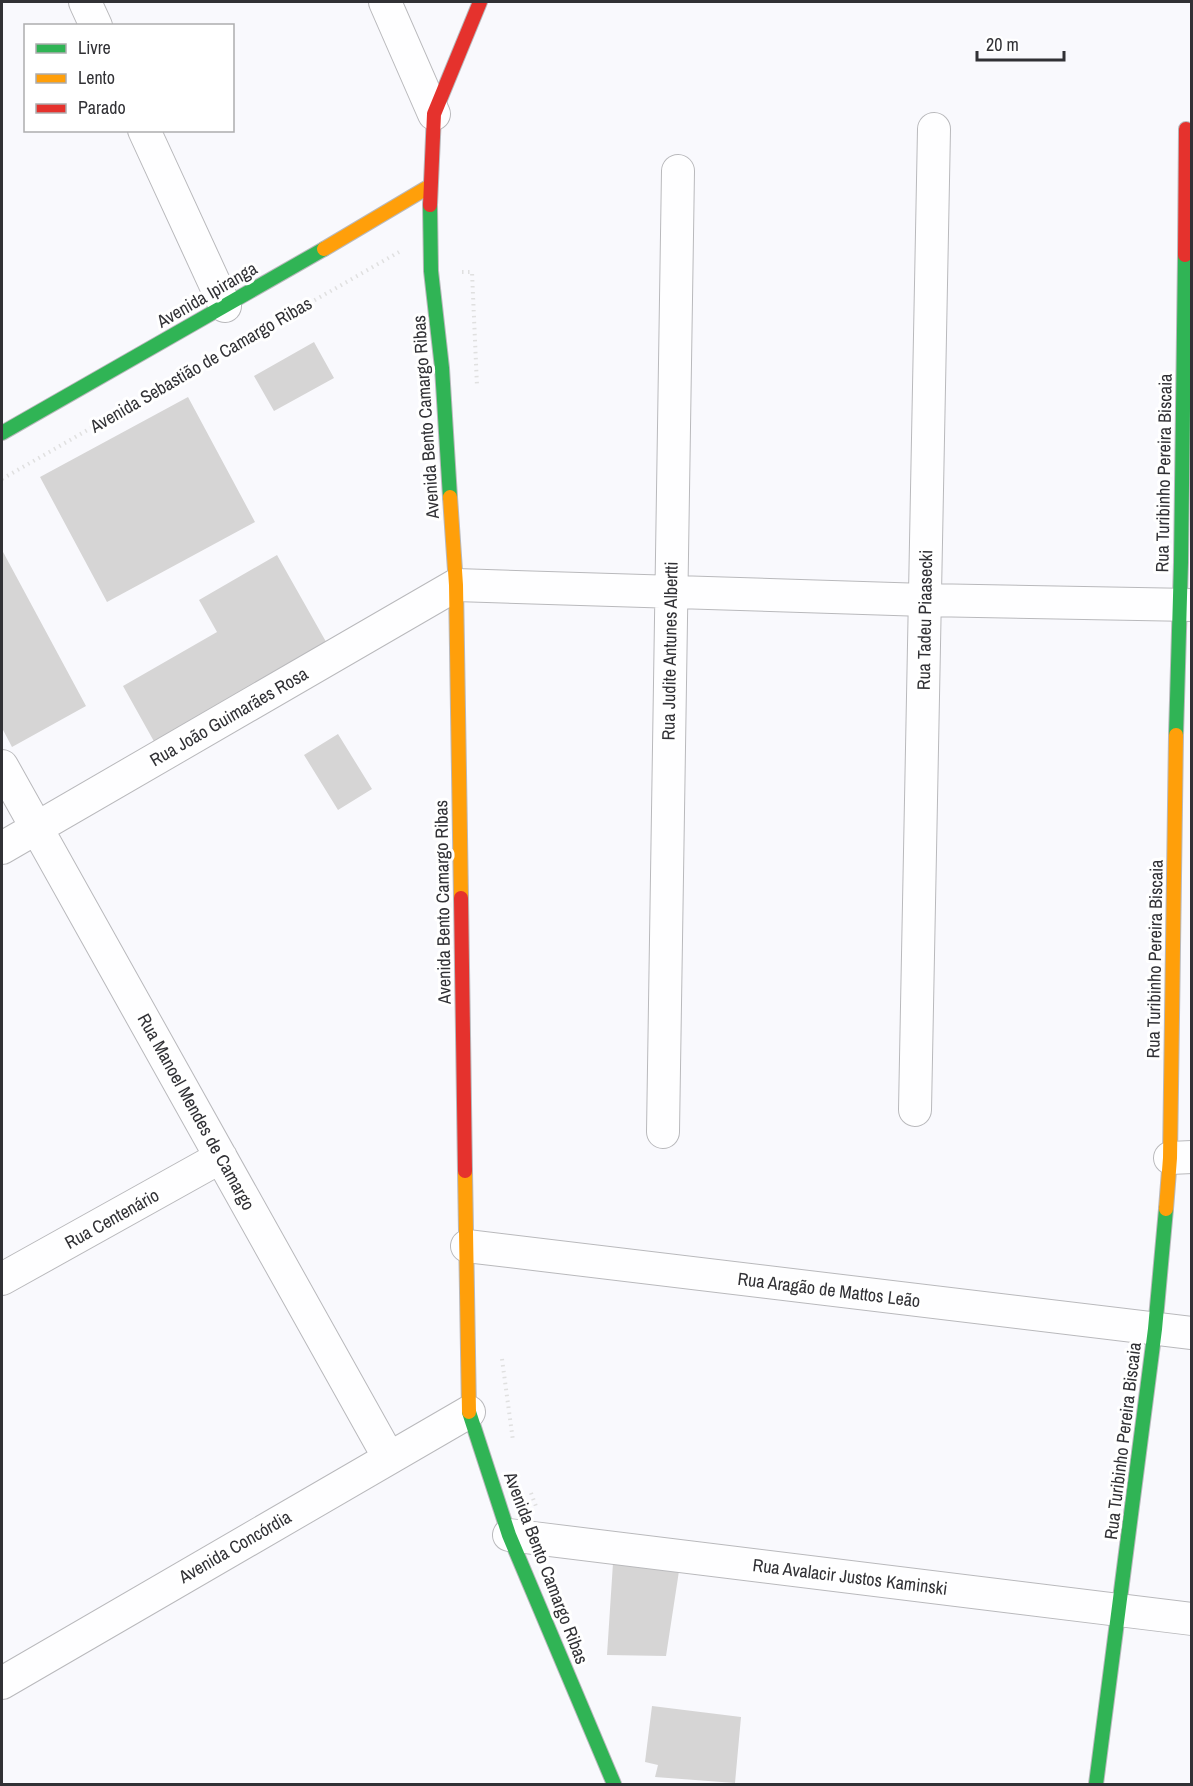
<svg xmlns="http://www.w3.org/2000/svg" width="1193" height="1786" font-family="'Archivo Narrow',sans-serif">
	<rect width="100%" height="100%" fill="#f9f9fd"/>
	<!-- building -->
	<path fill="#d6d5d5" d="M314,342L334,378L274,411L254,376Z
		M188,397L255,522L107,602L40,477Z
		M2,550L86,706L12,747L2,728Z
		M277,555L329,647L156,745L123,686L217,632L199,600Z
		M338,734L372,789L338,810L304,755Z
		M613,1563L679,1571L666,1656L607,1655Z
		M652,1706L741,1717L735,1783L655,1777L658,1765L645,1762Z"/>
	<g fill="none" stroke-linecap="round" stroke-linejoin="round">
		<!-- street casing -->
		<g stroke="#b9b9bc" stroke-width="34">
			<path id="street" d="M85,2L96,26
				M385,2L434,114
				M144,130L225,306
				M2,766L389,1458
				M2,848L456,585L925,600L1192,605
				M915,1110L934,129
				M663,1132L678,171
				M1170,1158L1192,1157
				M467,1246L1192,1333
				M2,1279L221,1157
				M509,1535L1192,1619
				M2,1683L469,1412"/>
		</g>
		<!-- fast casing -->
		<g stroke="#b9b9bc" stroke-width="16">
			<path id="fast" d="M430,205L431,271L442,368L450,497
				M2,433L324,249
				M1176,735L1181,562L1185,255
				M469,1412L509,1535L614,1784
				M1096,1784L1155,1329L1166,1209"/>
		</g>
		<!-- slow casing -->
		<g stroke="#b9b9bc" stroke-width="16">
			<path id="slow" d="M324,249L430,186
				M450,497L456,585L461,898
				M465,1171L469,1412
				M1166,1209L1170,1158L1176,735"/>
		</g>
		<!-- jam casing -->
		<g stroke="#b9b9bc" stroke-width="16">
			<path id="jam" d="M430,205L434,114L480,2
				M1185,255L1186,129
				M461,898L465,1171"/>
		</g>
		<!-- path -->
		<path stroke="#e0e0e0" stroke-width="4" stroke-dasharray="1.5 4.5" stroke-linecap="butt" d="M462,272H472L477,386
			M2,479L399,252
			M502,1359L513,1441
			M531,1493L537,1509"/>
		<!-- street -->
		<use href="#street" stroke="#fefeff" stroke-width="32"/>
		<!-- fast -->
		<use href="#fast" stroke="#30b455" stroke-width="14"/>
		<!-- slow -->
		<use href="#slow" stroke="#ff9f0a" stroke-width="14"/>
		<!-- jam -->
		<use href="#jam" stroke="#e5322d" stroke-width="14"/>
	</g>
	<g text-anchor="middle" stroke-width="6" stroke-linejoin="round" paint-order="stroke">
		<!-- street labels -->
		<g font-size="18" fill="#313135" stroke="#fff">
			<text transform="translate(207 295) rotate(-30)" y="6">Avenida Ipiranga</text>
			<text transform="translate(201 365) rotate(-30)" y="6">Avenida Sebastião de Camargo Ribas</text>
			<text transform="translate(426 417) rotate(-94)" y="6">Avenida Bento Camargo Ribas</text>
			<text transform="translate(1164 473) rotate(-89)" y="6">Rua Turibinho Pereira Biscaia</text>
			<text transform="translate(925 620) rotate(-89)" y="6">Rua Tadeu Piaasecki</text>
			<text transform="translate(670 651) rotate(-89)" y="6">Rua Judite Antunes Albertti</text>
			<text transform="translate(229 717) rotate(-30)" y="6">Rua João Guimarães Rosa</text>
			<text transform="translate(443 902) rotate(-91)" y="6">Avenida Bento Camargo Ribas</text>
			<text transform="translate(1155 959) rotate(-89)" y="6">Rua Turibinho Pereira Biscaia</text>
			<text transform="translate(196 1112) rotate(61)" y="6">Rua Manoel Mendes de Camargo</text>
			<text transform="translate(112 1219) rotate(-29)" y="6">Rua Centenário</text>
			<text transform="translate(829 1290) rotate(7)" y="6">Rua Aragão de Mattos Leão</text>
			<text transform="translate(1123 1441) rotate(-83)" y="6">Rua Turibinho Pereira Biscaia</text>
			<text transform="translate(235 1547) rotate(-30)" y="6">Avenida Concórdia</text>
			<text transform="translate(546 1568) rotate(69)" y="6">Avenida Bento Camargo Ribas</text>
			<text transform="translate(850 1577) rotate(7)" y="6">Rua Avalacir Justos Kaminski</text>
		</g>
	</g>
	<!-- border -->
	<rect width="1193" height="1786" fill="none" stroke="#313135" stroke-width="6"/>
	<!-- legend -->
	<rect x="24" y="24" width="210" height="108" fill="#ffffff" stroke="#adadae" stroke-width="1.5"/>
	<rect x="36" y="44" width="30" height="9" fill="#30b455" stroke="#adadae" stroke-width="1.5"/>
	<text x="78" y="54" font-size="18" fill="#313135">Livre</text>
	<rect x="36" y="74" width="30" height="9" fill="#ff9f0a" stroke="#adadae" stroke-width="1.5"/>
	<text x="78" y="84" font-size="18" fill="#313135">Lento</text>
	<rect x="36" y="104" width="30" height="9" fill="#e5322d" stroke="#adadae" stroke-width="1.5"/>
	<text x="78" y="114" font-size="18" fill="#313135">Parado</text>
	<!-- scale -->
	<path d="M977 51v9h87v-9" fill="none" stroke="#313135" stroke-width="3"/>
	<text x="986" y="51" font-size="18" fill="#313135" stroke="#ffffff" stroke-width="4.5" paint-order="stroke">20 m</text>
</svg>
